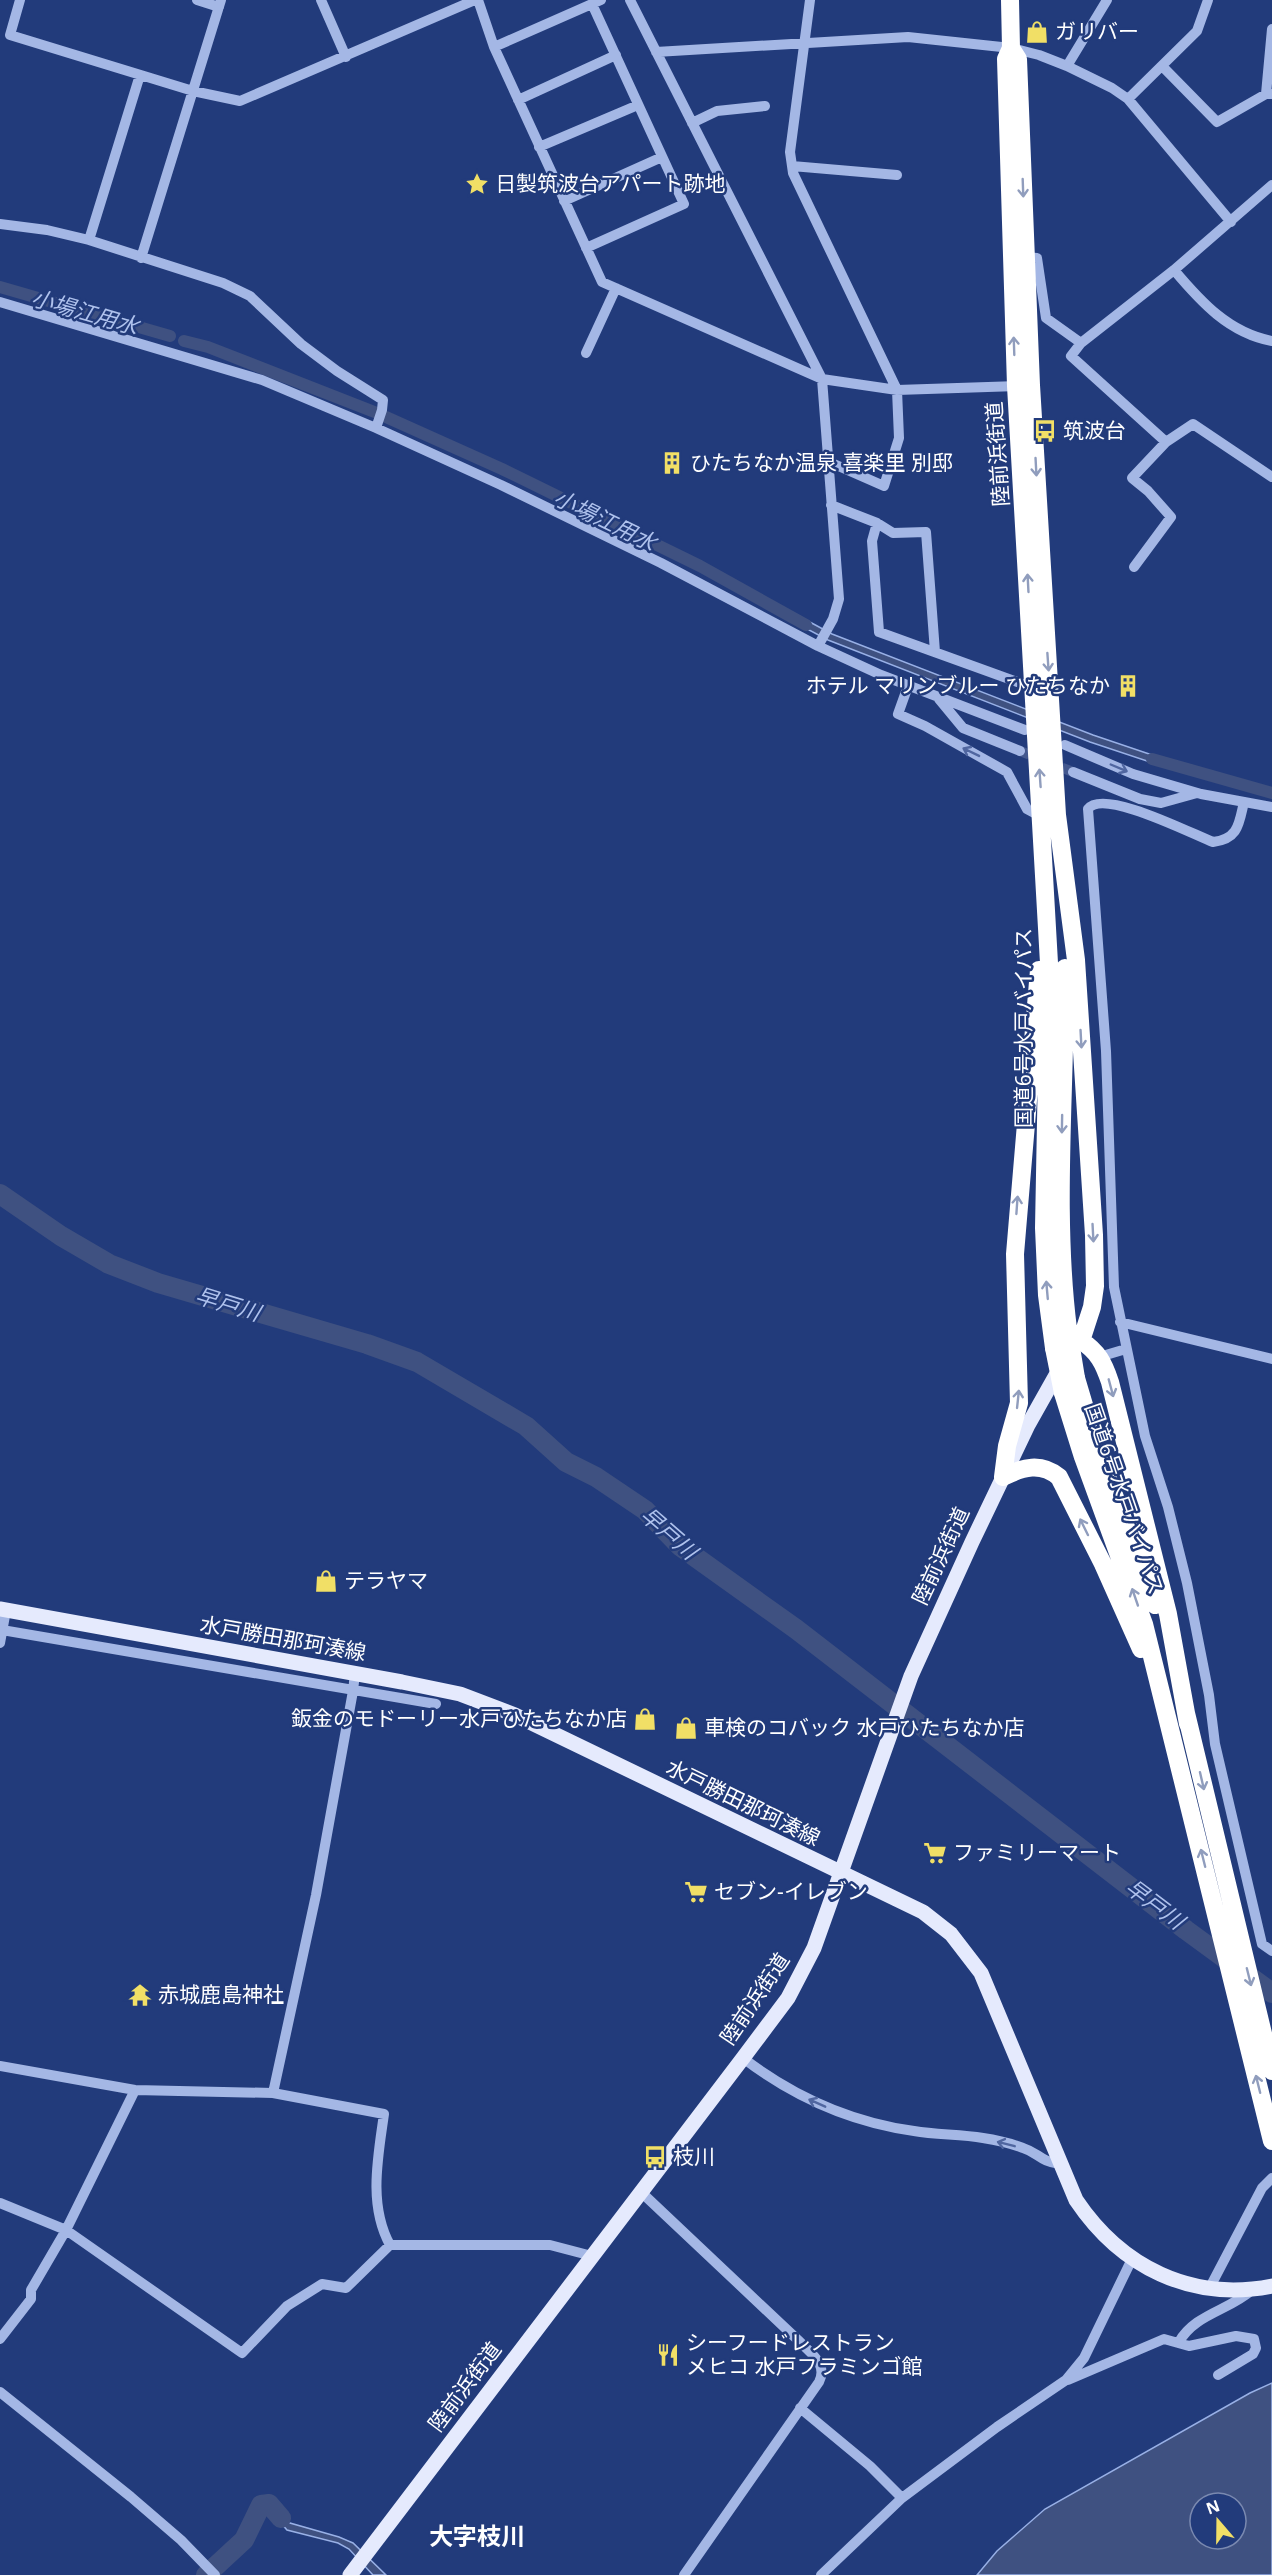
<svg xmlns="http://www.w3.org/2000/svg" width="1272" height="2575" font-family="'Open Sans','Noto Sans JP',sans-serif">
	<rect width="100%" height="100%" fill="#223b7b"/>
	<!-- water -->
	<path fill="#3f5181" stroke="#98b0e6" stroke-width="1.5" fill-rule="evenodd" d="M795,614L832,634L1093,735L1167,760L1165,767L1090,742L828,640L792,621Z
		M1272,2383V2575H977L997,2551L1045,2509L1250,2393ZM1200,2503H1236V2539H1200Z
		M270,2501L290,2523L339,2537L353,2543L386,2575H373L349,2549L338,2543L287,2530L268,2508H262L259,2502Z"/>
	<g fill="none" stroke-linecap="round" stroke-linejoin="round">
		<!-- canal -->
		<path stroke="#3f5181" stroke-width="12" d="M0,287L170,336
			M184,341L208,347L377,413
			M386,417L502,469L700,566L806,625
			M1152,759L1272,793"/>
		<!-- river -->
		<path stroke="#3f5181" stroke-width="20" d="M0,1194L61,1236L109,1264L158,1283L367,1344L417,1362L526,1426L566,1462L596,1477L645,1510L680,1546L796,1629L1186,1930L1272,1993
			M206,2575L244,2540L261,2505L269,2504L281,2518"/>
		<!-- minor-tunnel -->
		<path stroke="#43588f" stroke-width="10" stroke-dasharray="10 5" stroke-linecap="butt" d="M1020,751L1073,772"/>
		<!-- minor -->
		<path stroke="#a4b7e5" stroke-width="10" d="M20,0L10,35L193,91L240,101L475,0
			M197,0L219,7
			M321,0L346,57
			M478,0L494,47L602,282L822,379L897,390L1020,386
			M630,0L822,379L839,599L833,619L818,646
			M810,0L790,152L793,173L897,390L899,438L884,486L827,461
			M494,47L601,0
			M656,52L908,37L1011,48L1039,55L1067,66L1112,88L1128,99L1231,222
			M1067,66L1107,0
			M1163,67L1217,122L1266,94H1272
			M1266,94L1272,29
			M1128,99L1197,31L1208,0
			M518,100L616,55
			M692,123L717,111L765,106
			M539,147L638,105
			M792,166L897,175
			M564,201L662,157
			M0,224L47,230L89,240L223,283L250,296L301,344L337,371L383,400L382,410L376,428
			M89,240L140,75
			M586,248L684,204L592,4
			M1025,257L1037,258L1046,318L1081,343
			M141,258L221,0
			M1174,270C1201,302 1229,333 1272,341
			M0,302L262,380L376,428L501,485L661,563L818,646L881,675L1025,730
			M586,353L616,288
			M1166,442L1071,356L1081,343L1174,270L1272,185
			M831,505L877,523L893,533L926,532L935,652
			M877,523L872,541L879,632L1034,688
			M1134,567L1171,517L1148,491L1132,478L1166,442L1193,424L1272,477
			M908,686L898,714L925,726L1007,772L1027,809L1042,817
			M939,699L963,728L1020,751
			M1065,745L1133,774L1201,794L1272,807
			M1073,772L1140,799L1161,803L1197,793
			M1244,802C1239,823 1239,839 1213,842C1192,834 1103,788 1088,809L1106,1051L1114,1287L1145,1436L1168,1507L1187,1583L1209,1695L1215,1744L1262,1944L1272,1951
			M1120,1322L1272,1359
			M1099,1357L1126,1349
			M2,1630L436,1704
			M0,1643L6,1610
			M743,2058C794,2097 850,2122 914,2131C937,2135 960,2134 983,2138C996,2140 1010,2143 1023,2148C1039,2153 1039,2161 1060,2164
			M0,2066L135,2090L273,2093L384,2114C378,2157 368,2205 390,2245
			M273,2093L316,1895L353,1691L355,1673
			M641,2192L800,2342C811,2354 828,2364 819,2382L684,2575
			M0,2203L66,2230L242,2353L287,2306L322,2284L346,2288L390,2245H550L592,2256
			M1209,2289L1262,2188L1272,2178
			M0,2339L31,2299V2290L66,2230L135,2090
			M1179,2342C1195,2314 1228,2311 1252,2290
			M1068,2380L1164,2339L1189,2346L1236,2336L1254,2339L1256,2348L1253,2354L1218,2375
			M0,2392L131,2497L181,2540L215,2575
			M800,2408L870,2466L902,2498
			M821,2575L902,2498L997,2427L1066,2380L1084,2358L1132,2259"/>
		<!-- major -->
		<path stroke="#e5eafd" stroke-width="15" d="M0,1609L402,1682L460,1694L515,1715L923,1912L951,1934L981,1973L1076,2200C1121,2267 1191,2302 1272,2286
			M350,2575L743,2058L788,1998L814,1948L911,1676L972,1542L1028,1425L1055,1377L1063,1365"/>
		<!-- highway -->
		<path stroke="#fff" stroke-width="18" d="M1010,0L1011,48L1006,59L1016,386L1049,963L1044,1228L1047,1295L1054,1348
			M1011,48L1018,59L1031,385L1057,815L1076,960L1094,1235L1095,1286L1092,1307L1081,1341C1098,1351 1104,1364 1110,1382L1168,1614L1188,1724
			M1065,968C1066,1088 1053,1209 1068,1329
			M1076,1378L1098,1452L1155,1605
			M1063,1393L1083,1457L1144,1624L1272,2141
			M1003,1477L1007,1446L1019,1403L1015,1254L1039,970
			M1003,1477C1023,1467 1041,1462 1059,1477L1103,1564L1141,1649
			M1186,1713L1272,2071"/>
		<!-- highway-bridge -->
		<path stroke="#fff" stroke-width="18" d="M1068,1329L1076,1378
			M1054,1348L1063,1393"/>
	</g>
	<!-- one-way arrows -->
	<defs><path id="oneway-shaft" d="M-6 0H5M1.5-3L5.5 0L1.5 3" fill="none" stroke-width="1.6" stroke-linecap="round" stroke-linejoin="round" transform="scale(1.5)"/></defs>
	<g stroke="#909dbd">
		<use href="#oneway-shaft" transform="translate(1023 188) rotate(88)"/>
		<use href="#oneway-shaft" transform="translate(1014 346) rotate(-92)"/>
		<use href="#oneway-shaft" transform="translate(1036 467) rotate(87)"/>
		<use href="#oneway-shaft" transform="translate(1028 583) rotate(-93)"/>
		<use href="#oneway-shaft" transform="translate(1048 662) rotate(86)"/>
		<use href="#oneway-shaft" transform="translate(1040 778) rotate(-94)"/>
		<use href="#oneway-shaft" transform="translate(1081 1039) rotate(87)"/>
		<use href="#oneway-shaft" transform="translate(1062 1124) rotate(91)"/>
		<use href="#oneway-shaft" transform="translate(1017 1205) rotate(-86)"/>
		<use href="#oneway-shaft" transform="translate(1093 1233) rotate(87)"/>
		<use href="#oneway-shaft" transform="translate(1047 1290) rotate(-95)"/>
		<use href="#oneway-shaft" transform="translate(1111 1388) rotate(75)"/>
		<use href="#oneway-shaft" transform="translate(1018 1399) rotate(-84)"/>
		<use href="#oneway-shaft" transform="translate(1084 1527) rotate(-116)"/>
		<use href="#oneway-shaft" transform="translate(1135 1597) rotate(-109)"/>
		<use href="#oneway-shaft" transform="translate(1202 1781) rotate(77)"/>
		<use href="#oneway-shaft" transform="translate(1203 1858) rotate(-104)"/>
		<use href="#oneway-shaft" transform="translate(1249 1977) rotate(76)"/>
		<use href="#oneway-shaft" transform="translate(1258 2084) rotate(-104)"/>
	</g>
	<g stroke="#5066a0">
		<use href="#oneway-shaft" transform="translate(971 752) rotate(-154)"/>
		<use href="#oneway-shaft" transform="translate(1119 768) rotate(23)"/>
		<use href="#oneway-shaft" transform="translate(817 2103) rotate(-156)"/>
		<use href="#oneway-shaft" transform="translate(1006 2144) rotate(-166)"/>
	</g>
	<!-- icons -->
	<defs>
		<g id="shop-bare" transform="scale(1.8)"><path d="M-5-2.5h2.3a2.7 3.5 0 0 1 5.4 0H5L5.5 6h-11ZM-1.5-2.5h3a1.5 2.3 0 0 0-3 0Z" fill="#f1df66" stroke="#223b7b" stroke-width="2.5" paint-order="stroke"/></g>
		<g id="sight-bare" transform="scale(1.8)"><path d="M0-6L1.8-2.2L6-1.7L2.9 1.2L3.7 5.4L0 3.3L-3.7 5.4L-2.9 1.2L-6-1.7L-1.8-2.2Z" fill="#f1df66" stroke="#223b7b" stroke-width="2.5" paint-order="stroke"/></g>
		<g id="bus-bare" transform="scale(1.8)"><path d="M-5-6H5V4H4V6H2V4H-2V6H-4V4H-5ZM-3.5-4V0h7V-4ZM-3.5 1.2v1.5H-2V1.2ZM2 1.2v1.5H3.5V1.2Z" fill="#f1df66" stroke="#223b7b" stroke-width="2.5" paint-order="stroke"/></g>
		<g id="building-bare" transform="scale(1.8)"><path d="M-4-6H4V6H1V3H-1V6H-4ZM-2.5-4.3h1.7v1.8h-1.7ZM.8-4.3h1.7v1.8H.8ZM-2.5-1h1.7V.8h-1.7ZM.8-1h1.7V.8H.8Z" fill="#f1df66" stroke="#223b7b" stroke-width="2.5" paint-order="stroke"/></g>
		<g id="supermarket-bare" transform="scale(1.8)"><path d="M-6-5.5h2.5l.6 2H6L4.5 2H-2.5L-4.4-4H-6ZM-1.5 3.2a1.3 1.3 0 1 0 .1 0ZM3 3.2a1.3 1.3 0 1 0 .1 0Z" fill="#f1df66" stroke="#223b7b" stroke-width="2.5" paint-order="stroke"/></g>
		<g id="temple-bare" transform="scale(1.8)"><path d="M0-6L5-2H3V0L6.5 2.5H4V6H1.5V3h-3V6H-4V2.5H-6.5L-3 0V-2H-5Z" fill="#f1df66" stroke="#223b7b" stroke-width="2.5" paint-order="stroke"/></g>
		<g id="restaurant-bare" transform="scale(1.8)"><path d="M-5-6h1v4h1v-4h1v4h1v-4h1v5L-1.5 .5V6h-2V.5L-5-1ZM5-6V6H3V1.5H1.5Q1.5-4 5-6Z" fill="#f1df66" stroke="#223b7b" stroke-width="2.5" paint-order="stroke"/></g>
	</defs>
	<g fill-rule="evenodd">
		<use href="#shop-bare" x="1037" y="32"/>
		<use href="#sight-bare" x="477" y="184"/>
		<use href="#bus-bare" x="1045" y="431"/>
		<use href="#building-bare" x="672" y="463"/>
		<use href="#building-bare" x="1128" y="686"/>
		<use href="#shop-bare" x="326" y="1581"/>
		<use href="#shop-bare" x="645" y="1719"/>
		<use href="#shop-bare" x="686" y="1728"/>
		<use href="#supermarket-bare" x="935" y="1853"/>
		<use href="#supermarket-bare" x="696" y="1892"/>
		<use href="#temple-bare" x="140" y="1995"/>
		<use href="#bus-bare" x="655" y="2157"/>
		<use href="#restaurant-bare" x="668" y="2355"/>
	</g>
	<g text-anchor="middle" stroke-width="5" stroke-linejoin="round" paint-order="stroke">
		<!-- poi labels -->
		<g font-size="21" fill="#fff" stroke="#223b7b" text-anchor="start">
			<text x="1055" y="39">ガリバー</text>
			<text x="495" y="191">日製筑波台アパート跡地</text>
			<text x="1063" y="438">筑波台</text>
			<text x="690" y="470">ひたちなか温泉 喜楽里 別邸</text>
			<text x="1110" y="693" text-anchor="end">ホテル マリンブルー ひたちなか</text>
			<text x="344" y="1588">テラヤマ</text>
			<text x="627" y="1726" text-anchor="end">鈑金のモドーリー水戸ひたちなか店</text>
			<text x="704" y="1735">車検のコバック 水戸ひたちなか店</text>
			<text x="953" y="1860">ファミリーマート</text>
			<text x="714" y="1899">セブン-イレブン</text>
			<text x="158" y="2002">赤城鹿島神社</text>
			<text x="673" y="2164">枝川</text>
			<text x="686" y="2350">シーフードレストラン<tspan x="686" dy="24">メヒコ 水戸フラミンゴ館</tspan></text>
		</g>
		<!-- street labels -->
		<g font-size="21" fill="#fff" stroke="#223b7b">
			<text transform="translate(998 454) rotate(-94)" y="7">陸前浜街道</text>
			<text transform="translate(1024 1028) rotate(-90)" y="7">国道6号水戸バイパス</text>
			<text transform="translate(1124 1499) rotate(71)" y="7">国道6号水戸バイパス</text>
			<text transform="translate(941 1556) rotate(-65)" y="7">陸前浜街道</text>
			<text transform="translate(283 1639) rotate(10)" y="7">水戸勝田那珂湊線</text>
			<text transform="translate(743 1803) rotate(26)" y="7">水戸勝田那珂湊線</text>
			<text transform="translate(755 1999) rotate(-56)" y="7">陸前浜街道</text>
			<text transform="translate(465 2387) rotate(-53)" y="7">陸前浜街道</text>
		</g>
		<!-- water labels -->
		<g font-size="22" font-style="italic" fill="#afc2ed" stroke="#223b7b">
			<text transform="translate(85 312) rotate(16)" y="8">小場江用水</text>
			<text transform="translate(605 520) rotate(26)" y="8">小場江用水</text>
			<text transform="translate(228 1304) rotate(17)" y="8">早戸川</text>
			<text transform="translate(669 1533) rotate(41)" y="8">早戸川</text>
			<text transform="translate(1155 1904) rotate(37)" y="8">早戸川</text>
		</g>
		<!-- quarter labels -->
		<g font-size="24" font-weight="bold" fill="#fff" stroke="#223b7b">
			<text x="477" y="2545">大字枝川</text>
		</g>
	</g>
	<!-- north arrow -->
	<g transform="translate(1218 2521) rotate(340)"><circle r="28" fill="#223b7b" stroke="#7a89b0" stroke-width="1.5"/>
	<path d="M0-4.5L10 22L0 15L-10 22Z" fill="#f1df66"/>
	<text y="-9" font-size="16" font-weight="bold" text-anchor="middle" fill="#ffffff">N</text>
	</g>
</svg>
